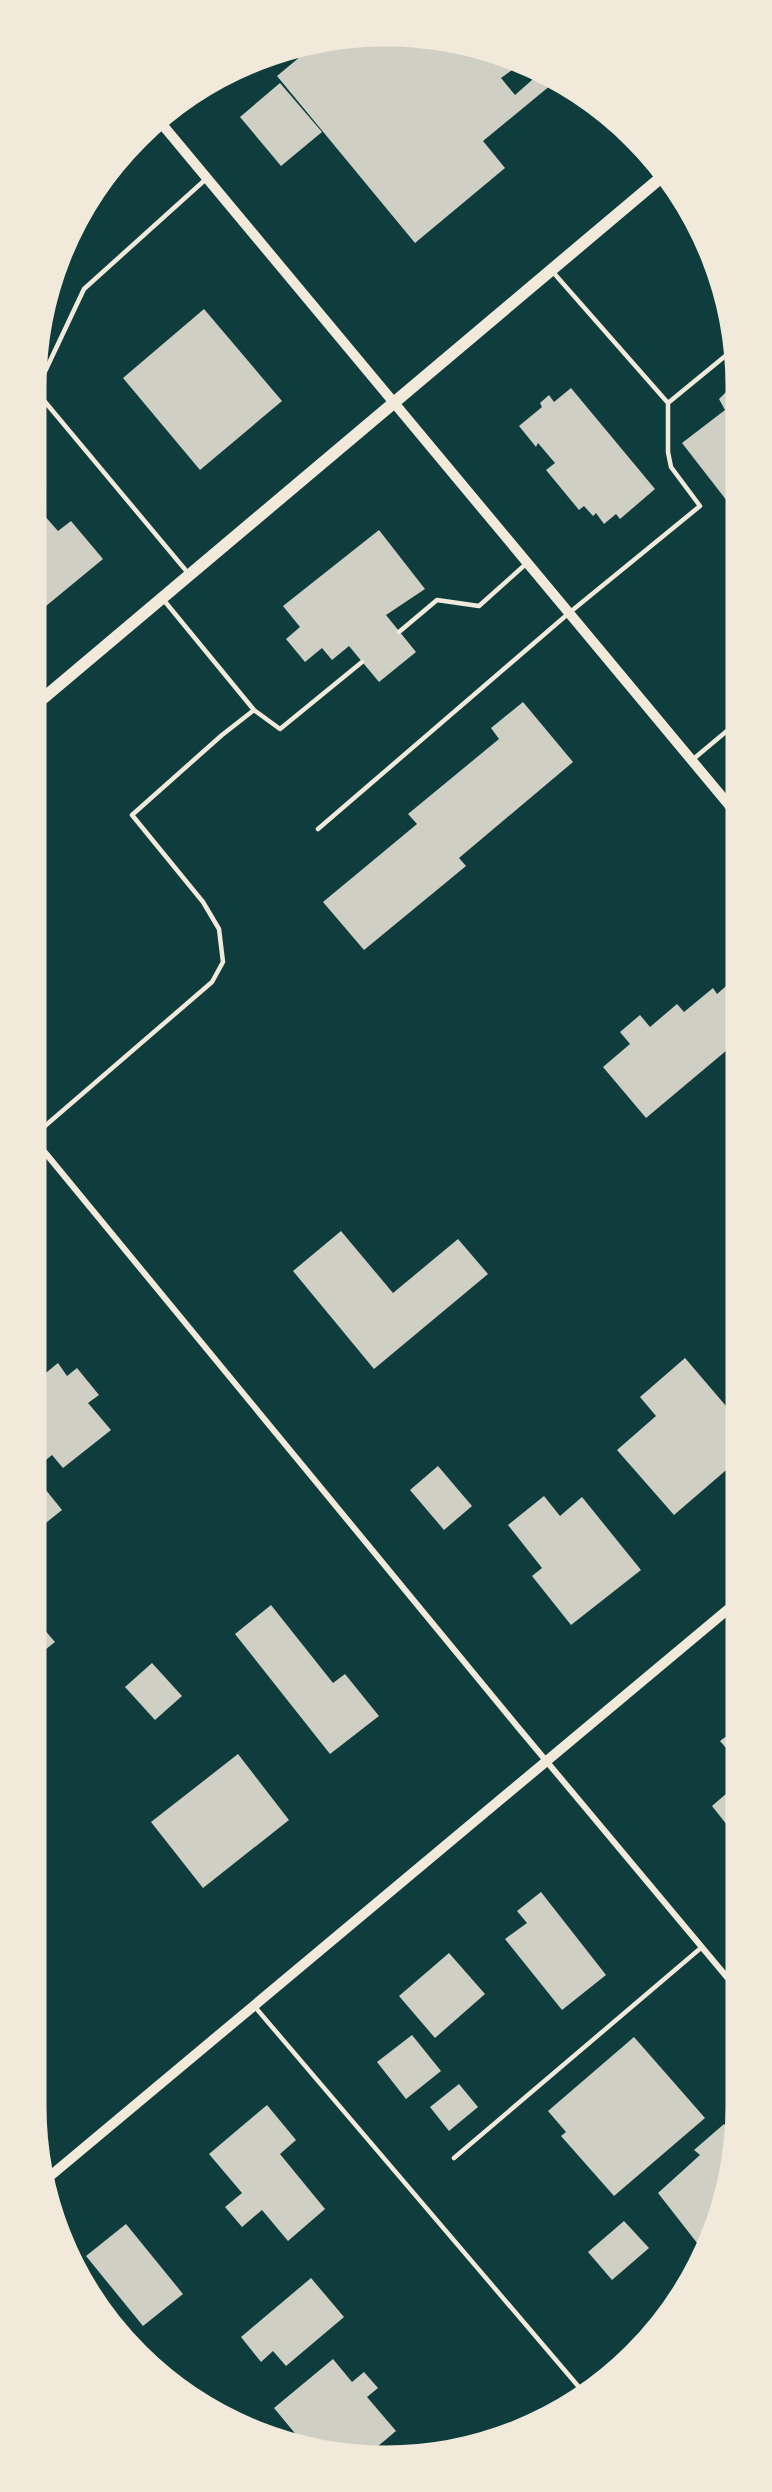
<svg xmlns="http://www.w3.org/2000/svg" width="772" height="2492" font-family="Mulish,sans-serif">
	<rect width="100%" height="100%" fill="#0f3d3e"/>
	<!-- building -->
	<path fill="#cfcfc3" d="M319,41H455L503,59L512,70L501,78L515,95L540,73L557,80L483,141L505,168L415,243L277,76Z
		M280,83L322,132L281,166L240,117Z
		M204,309L282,401L200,470L123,378Z
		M734,384V510L682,443L725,410L719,399Z
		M571,388L655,489L620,519L616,514L604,524L596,513L593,516L584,506L579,510L546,470L555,463L538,443L536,447L519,426L542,407L540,403L549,395L554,402Z
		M43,514L58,531L71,521L103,559L40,611L41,516Z
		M379,530L425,589L386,615L416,652L379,682L349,646L332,660L322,648L305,662L286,639L300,627L283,606Z
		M523,702L573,762L459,858L466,866L364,950L323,902L417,824L408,814L499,739L491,728Z
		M733,980V1045L646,1118L603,1067L630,1044L620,1032L640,1015L650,1027L677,1004L684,1012L713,988L717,994Z
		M341,1231L393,1293L458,1239L488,1274L374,1369L293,1271Z
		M685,1358L732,1413V1465L674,1515L617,1450L656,1416L640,1397Z
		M58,1363L67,1376L77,1368L99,1395L88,1403L111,1430L63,1468L52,1455L37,1467V1369L42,1376Z
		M438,1466L472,1506L444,1530L410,1490Z
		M37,1479L62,1510L37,1530Z
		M544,1496L560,1516L582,1497L641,1570L571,1625L532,1576L542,1568L508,1525Z
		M271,1605L333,1683L345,1674L379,1716L330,1754L235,1634Z
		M36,1620L55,1642L36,1657Z
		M152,1663L182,1696L155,1720L125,1687Z
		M732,1732V1755L720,1741Z
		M238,1754L289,1820L203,1888L151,1822Z
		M730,1775H732L731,1830L712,1806L727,1793Z
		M541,1892L606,1975L562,2010L505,1939L527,1923L517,1911Z
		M449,1953L485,1994L435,2038L399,1996Z
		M412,2035L441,2071L406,2099L377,2062Z
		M634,2037L705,2118L614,2196L561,2136L566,2132L548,2111Z
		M459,2084L478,2107L449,2131L430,2107Z
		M267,2105L296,2140L280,2154L325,2209L288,2241L262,2210L242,2227L225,2207L242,2193L209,2154Z
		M724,2124L731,2132V2175L701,2248L658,2193L700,2155L694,2150Z
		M624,2221L649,2248L612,2280L588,2252Z
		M126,2224L183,2294L143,2326L86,2256Z
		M311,2278L344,2317L286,2366L273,2351L261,2362L241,2337Z
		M333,2359L352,2382L364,2372L378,2388L367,2397L396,2431L371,2452L340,2455L303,2443L274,2408Z"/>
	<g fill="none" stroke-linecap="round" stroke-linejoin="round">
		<!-- service -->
		<path stroke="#f1e9da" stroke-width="4.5" d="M41,380L84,289L206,179
			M41,397L188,573
			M668,403L735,348
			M399,632L437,600L479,606L527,563
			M254,710L280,729L362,662
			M691,761L734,725
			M318,829L569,613L700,506L671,467L668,452V403L552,271
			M38,1132L212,982L223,962L219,929L203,902L132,815L222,735L254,710L162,598
			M255,2007L584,2393
			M454,2158L702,1947"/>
		<!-- minor -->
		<path stroke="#f1e9da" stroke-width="6" d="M38,1144L517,1726L731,1982"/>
		<!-- tertiary -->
		<path stroke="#f1e9da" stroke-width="10" d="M161,123L734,811
			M49,2177L732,1606"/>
		<!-- secondary -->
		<path stroke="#f1e9da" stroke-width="12" d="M40,701L664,175"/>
	</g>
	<!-- crop -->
	<path d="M0 0H772V2492H0ZM386 45H386A341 341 0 0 1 727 386V2106A341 341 0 0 1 386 2447H386A341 341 0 0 1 45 2106V386A341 341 0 0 1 386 45Z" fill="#f1e9da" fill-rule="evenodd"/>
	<path fill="none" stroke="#f1e9da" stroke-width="3" d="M386 45H386A341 341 0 0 1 727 386V2106A341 341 0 0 1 386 2447H386A341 341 0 0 1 45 2106V386A341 341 0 0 1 386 45Z"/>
</svg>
